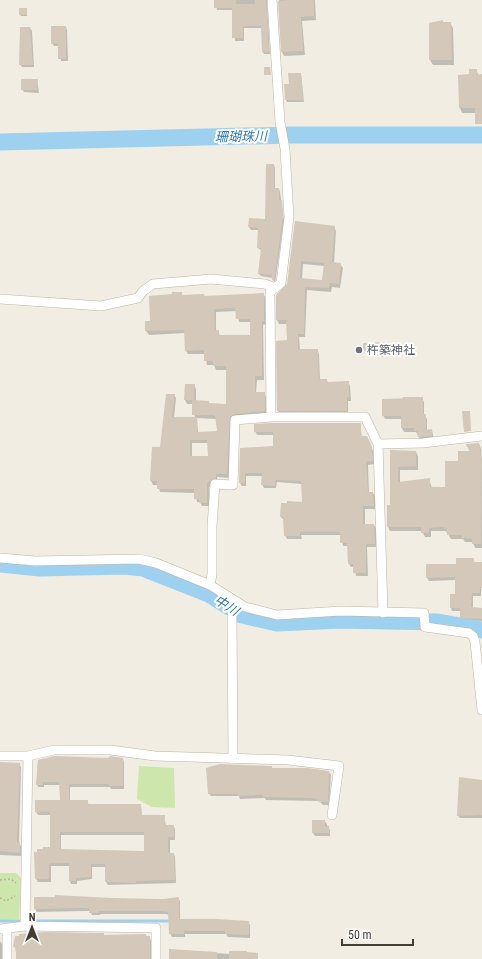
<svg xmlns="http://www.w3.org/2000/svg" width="482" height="959" font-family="'Roboto Condensed','Noto Sans JP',sans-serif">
	<rect width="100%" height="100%" fill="#f1ede3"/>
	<!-- green -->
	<path fill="#cde6ab" d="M139,766L174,768L175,808L152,807L137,799Z
		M0,873H16L21,878L19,919L0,920Z"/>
	<!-- shadow -->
	<path fill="#0003" fill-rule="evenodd" d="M215,0H269L267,3L270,54H264L263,52L262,28H244V41H235L233,10H217Z
		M279,0H315L316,20L302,21L305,55L284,56L282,52Z
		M27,9V16H21L20,15Z
		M450,23L453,28L454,65H433L430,60V24Z
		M66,27L67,30L68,61H61L59,46H54L52,43Z
		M30,28L32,31L34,67H22L20,64Z
		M476,70L479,76L482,75V118L476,113H462L460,108L470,75Z
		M301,74L304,102H287L286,100L290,85Z
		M37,80L39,93L24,92L22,89Z
		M274,165L275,168V189H279L280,192L284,220L275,283L273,278L261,276L259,274L262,251L258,248L259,230H251L249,227L266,220Z
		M295,222L334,227L336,231L334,263L340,264L343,268L340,288L332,287L331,292L307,290L305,337H299L300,350H317L319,354L320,380H327L328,383L348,382L350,386L351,401H348V415H280L278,411L288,341V324H279L277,320V295L288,284ZM303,264L325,266L323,281L302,279Z
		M181,293L183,296L204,295L205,297L263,294L266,298V324L263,325L264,380H257L256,393H264L266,397V415L237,417L229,478L217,477V482L209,487V506H202L200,502H197L195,493L160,492L158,485H153L151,481L174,395L176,398L174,418H195L193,404H187L185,400L194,385L196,389V401L210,404L227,405V370H216L214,365H207L205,354H188L186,351L185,333L149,335L146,331L151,322ZM237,311L239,322H251V336H220L218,330H216V312ZM197,418L217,419L218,432L198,433ZM192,443H208L209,457H192Z
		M387,343L389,356L382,357L381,353H366L364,350Z
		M422,398L424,402V415L427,419V431L432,430L434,440L421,441L416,432H404L402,428V419H385L383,415V399Z
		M360,424L362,437L369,440L373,451L374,464L368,465L369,493H373L375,496V509H365V525H374L376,529V547H367L368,576H356L354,567H351L349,564L348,546H343L341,535H301L302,539H287L285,535L284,520L281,517L303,503L302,484L277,482L276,488H264L262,484V476H246V486H242L240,483L241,449L274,447V435H257L255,431Z
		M479,444L481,448L482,462V548H475L473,542H465L463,539H451L446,531H431V537H425L422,531H390L388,527L391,506V451L416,452L418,456V470H400V483L429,479L432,488H446L459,462L470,452L467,446Z
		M473,559L475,563H482L481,596H473V608L482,609V621L463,620L461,611H452L451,608L456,595V580L429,581L427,578Z
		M123,759L124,762V789H111L110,787H70V801H87L89,805H141L142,816H164L166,826H173L175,829V840H170V854H174L175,857L176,883L108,885L106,882V867H92V879L77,881V884H71L70,881V866H51V882H38L36,879L44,850L51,848V815H38L36,812L61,801L60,785H44V787H38L37,784L38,761ZM61,835H145V852L61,850Z
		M0,763L19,764L21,767L19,843L21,846V856L0,855Z
		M271,766L273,769L329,772L331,775L329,805H323L319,801L266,800L265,798L240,799L239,796H211L209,793Z
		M460,778L482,781V818H460L458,816Z
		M313,821H325L330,830V836H315L313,833Z
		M35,898L163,900L178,898L180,901V920L248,922L250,925V938L228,937L226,934H185V937H172L170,933L169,915L166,914H100V915H92L90,911H86L36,912Z
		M20,935H145L151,940V959H17L14,940L20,937Z
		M0,941L2,944V959H0Z
		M170,950L230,954L248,959H170Z"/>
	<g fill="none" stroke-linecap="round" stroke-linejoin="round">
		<!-- stream -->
		<path stroke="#9ed0ef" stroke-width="3" d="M0,921H171"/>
		<!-- river -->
		<path stroke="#9ed0ef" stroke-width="17" d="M0,142L291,135H482
			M0,564L40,568L125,566L143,568L209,594L242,615L277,623L341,620L438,622L482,630"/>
	</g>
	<!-- building -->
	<path fill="#d3c8b9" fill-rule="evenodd" d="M214,0H236V4H255V0H266L269,52H262L261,26H243V38H232V8H214Z
		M287,0H314V16L301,17L303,51L281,52L278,1Z
		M19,8H27V15H19Z
		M443,20V22H451L452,60H429V23Z
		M51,26H66V59H58V43L51,44Z
		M20,27H30L33,65H19Z
		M264,67H270L271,75H264Z
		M469,69H477V75L482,74V124H475V108H459L458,75L469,74Z
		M288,73H301L303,100H285L284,84H289Z
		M21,79H38L37,90H21Z
		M266,164H274V188H279V200H282L283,217L274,281L272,280V275L258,274L261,248H257L258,228L248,227L249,218L265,219Z
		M295,221L335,226L332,262L341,263L339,284L330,283L329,288L305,287L304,334H298V349H318L319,379H327V382L349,381V397H347V411H277L276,341L287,340L286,320H276V295L287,284ZM301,261L324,263L322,280L300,278Z
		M172,292H182V295L204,294V296L264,293V321H262V376H255V392H265V411L234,414L230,417L227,474H216V478L207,483V503H199V499H194V489H157V481H150L152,447H160L166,394H175L172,417H197V432L217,431L215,415H192V400H184L185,384H195L194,400L209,401V403L226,404V366H213V361H204V350L185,351L184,330L145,331V321H150L149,296L172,294ZM235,308L236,319H250V335H219V330H215L214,309ZM190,440H207L208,456H190Z
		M388,342V353L380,354L379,350H363V343Z
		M403,397H423V414H426V430L432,429V436L418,437L417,431H414V428H401V416H382V399H403Z
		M462,411H470L471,431L464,432Z
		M271,423H361V436H367L372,447L373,461L366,462L368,492H373L374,506H363V524H374L375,544H366V573H353V564H348L347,543H340V532H300V536H284L283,517H280L281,503H287V501L302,502L301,481L275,480V486L261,485L262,473H245V483H239L240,448L273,446V432H254V424Z
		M479,443L482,462L481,544H472V539L462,538V535H447V529H444V527L429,528V533H421V527H387V505H390V450L416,451V466L398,467V482L430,478V487H445V461H458V451H469L468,446H466V444Z
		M456,558H474V562H482V588H480V593H472L471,607L482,608V619L460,618V608H450V594H455V577L426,578V564H456Z
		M54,756L108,758L110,756L123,758V786H109V784H69V800H88V804H141V815H165V825H174V837H168V853H174L175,880L136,881V883L105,882V864H91V877L76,878V881H69V863H49V879H35L34,852H37V849H43V847H50V812H35V800H60L59,782H43V785H36L38,760ZM60,832H144V851L60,849Z
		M0,762L20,763L17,842H20V853L0,851Z
		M220,764L272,766V768H308L329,771L328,802H320L316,799L310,798L263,797V795L238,796V794H208L206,768Z
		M459,777L482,780V815L457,816Z
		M312,820H325V826H329V833H312Z
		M55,895L112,898L163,899L179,897V919H217L249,921V935L225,934V931H184V934H169L168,912L163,911H99V913H89V909L84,908L34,909V897H55Z
		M45,932L100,933H104V935L146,934V936H150V959H16V947H13L15,936H19V934Z
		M169,949L217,952V959H169Z
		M229,951H247V952L258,953V959H229Z"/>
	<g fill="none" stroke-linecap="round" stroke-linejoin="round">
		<!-- street casing -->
		<g stroke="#bdb4a6" stroke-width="10">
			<path id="street" d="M0,299L101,306L138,298L143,291L153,284L211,279L265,284L275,288
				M271,417L270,292L281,283L289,217L285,149L280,122L272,0
				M378,444L423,443L482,436
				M0,558L35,561L139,559L156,563L210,585L245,607L277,615L341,611L424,613L425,627L469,633L473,636L475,642L482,710
				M210,585L212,574V526L215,484L233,485L235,420L271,417H365L378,444L383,613
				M0,756H28L54,750H110L155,756L288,760L339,766L332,815
				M233,759L232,616L237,602
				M25,926L28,756
				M0,929L25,926L156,928V959
				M7,959V929"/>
		</g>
		<!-- path -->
		<path stroke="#beaf97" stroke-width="1.5" stroke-dasharray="2 2" stroke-linecap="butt" d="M0,880L11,879L16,883
			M0,898L6,901L15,896"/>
		<!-- street -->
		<use href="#street" stroke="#fff" stroke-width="9"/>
	</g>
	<!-- markers -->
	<circle fill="#6b7280" stroke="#fff" stroke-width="1.5" cx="359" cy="350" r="4"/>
	<g text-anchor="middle" stroke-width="4" stroke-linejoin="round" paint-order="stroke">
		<!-- worship labels -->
		<g font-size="12" fill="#5b616d" stroke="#fff" text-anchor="start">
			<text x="367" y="354">杵築神社</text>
		</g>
		<!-- water labels -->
		<g font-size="13" font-style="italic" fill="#2e7bae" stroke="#fff">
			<text transform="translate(241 136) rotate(-1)" y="5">珊瑚珠川</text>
			<text transform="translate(227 605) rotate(32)" y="5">中川</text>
		</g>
	</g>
	<!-- north arrow -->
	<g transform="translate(32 927)" stroke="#ffffff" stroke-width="3" paint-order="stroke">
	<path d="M0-3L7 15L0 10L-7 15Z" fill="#433d33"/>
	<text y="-6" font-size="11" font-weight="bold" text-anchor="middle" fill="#433d33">N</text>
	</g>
	<!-- scale -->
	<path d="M342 939v6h71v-6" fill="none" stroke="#433d33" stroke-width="2"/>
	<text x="348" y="939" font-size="12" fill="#433d33" stroke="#ffffff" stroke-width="3" paint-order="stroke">50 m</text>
</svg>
